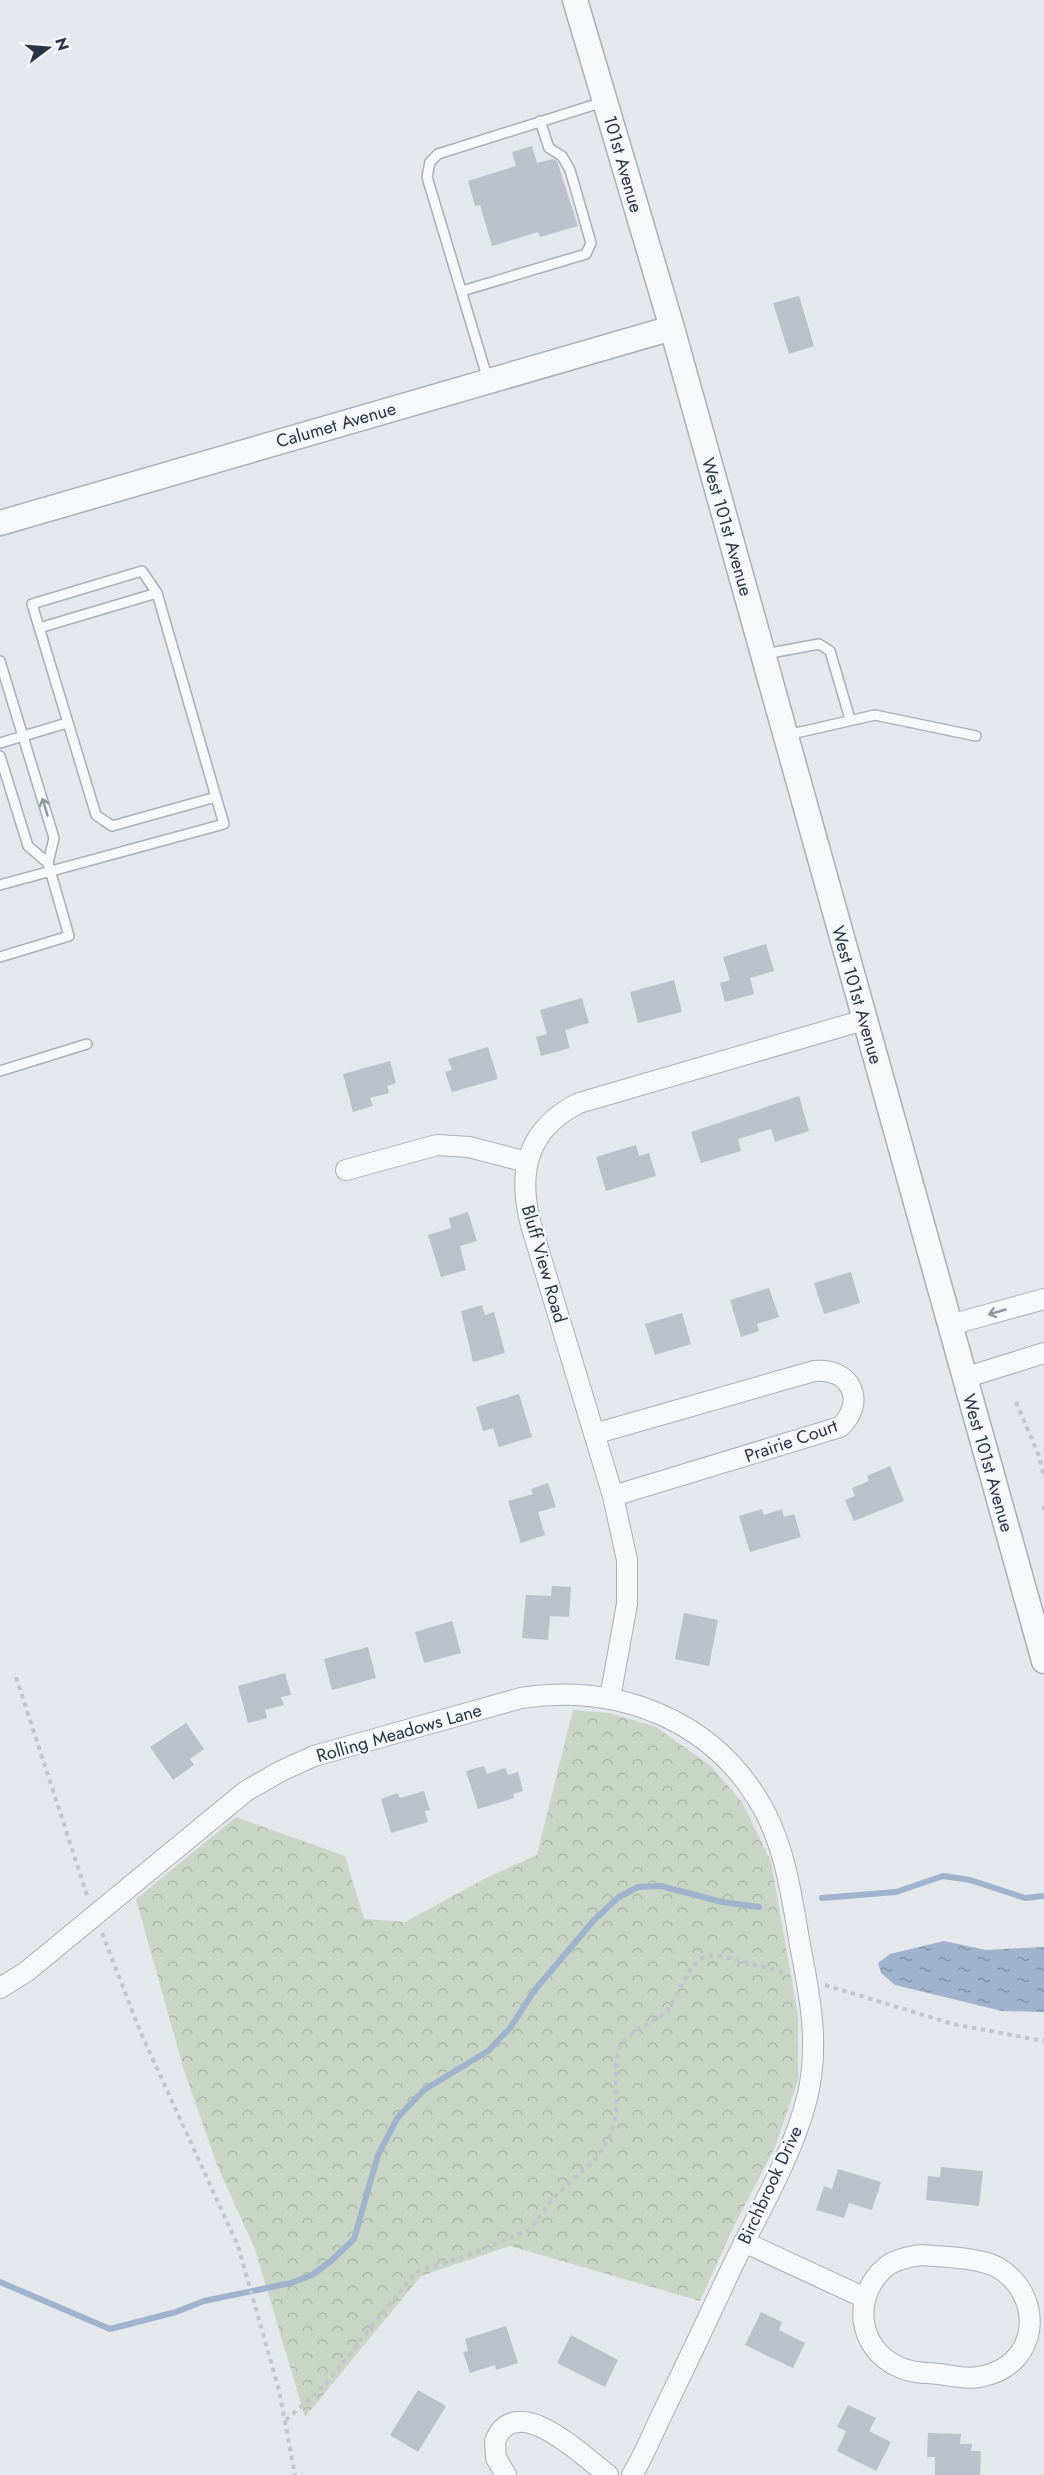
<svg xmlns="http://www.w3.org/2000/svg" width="1044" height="2475" font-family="Jost,sans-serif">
	<defs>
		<pattern id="forest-crowns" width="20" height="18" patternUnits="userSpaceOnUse" patternTransform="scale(1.5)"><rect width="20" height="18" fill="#c9d6c5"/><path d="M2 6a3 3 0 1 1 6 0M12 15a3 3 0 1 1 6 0" fill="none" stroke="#adb8ab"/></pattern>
		<pattern id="water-ripples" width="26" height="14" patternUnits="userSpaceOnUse" patternTransform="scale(1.5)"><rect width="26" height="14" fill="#9fb4cc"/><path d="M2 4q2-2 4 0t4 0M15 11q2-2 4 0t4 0" fill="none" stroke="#8293a7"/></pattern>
	</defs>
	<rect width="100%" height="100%" fill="#e4e7ec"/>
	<!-- forest -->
	<path fill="url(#forest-crowns)" d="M573,1710L610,1713L656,1727L711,1766L742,1802L771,1862L798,2015V2080L775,2147L732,2230L700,2301L510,2246L421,2276L305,2417L255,2249L217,2165L183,2067L136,1899L236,1817L345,1856L364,1919L405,1922L486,1878L537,1855Z"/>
	<!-- water -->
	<path fill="url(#water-ripples)" d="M944,1941L986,1950L1044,1947V2012L1002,2011L895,1985L881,1973L878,1963L890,1954Z"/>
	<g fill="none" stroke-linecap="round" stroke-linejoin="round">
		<!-- stream -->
		<path stroke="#9fb4cc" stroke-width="6" d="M822,1898L896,1892L943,1876L970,1880L1025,1898L1044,1896
			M0,2282L110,2329L176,2312L204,2301L291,2283L312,2275L331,2261L354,2239L378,2155L398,2117L424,2090L488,2051L510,2028L534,1991L594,1920L619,1897L638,1887L661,1886L722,1902L759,1907"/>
	</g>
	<!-- building -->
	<path fill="#bbc0ca" d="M532,146L537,163L553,159L557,161L578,226L540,237L538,232L492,246L480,205L475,206L468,181L516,166L512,152Z
		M799,296L814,346L789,354L773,303Z
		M766,944L774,971L750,978L754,994L725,1002L720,983L730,980L723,957Z
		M674,980L682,1012L638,1023L630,992Z
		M582,998L589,1023L565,1030L570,1048L541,1056L536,1037L547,1034L540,1010Z
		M488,1047L498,1079L452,1092L445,1072L452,1070L448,1059Z
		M390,1061L396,1083L387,1086L389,1093L370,1098L373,1106L353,1112L343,1074Z
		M799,1096L809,1131L775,1142L771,1129L738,1139L741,1151L701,1163L691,1132Z
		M636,1145L639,1156L649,1153L656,1176L606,1191L596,1157Z
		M468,1212L477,1241L460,1246L466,1270L441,1277L428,1235L451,1228L449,1218Z
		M851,1272L860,1303L824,1314L814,1283Z
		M769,1288L779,1317L757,1324L759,1331L741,1337L730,1300Z
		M482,1305L485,1315L494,1312L505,1353L473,1362L461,1311Z
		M682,1313L691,1344L655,1355L645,1324Z
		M519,1394L532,1437L499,1447L493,1428L483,1431L476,1407Z
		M890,1466L904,1501L854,1521L845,1500L855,1496L852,1488L869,1481L867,1476Z
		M548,1483L556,1507L538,1512L545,1535L521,1543L508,1501L533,1494L531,1489Z
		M762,1509L764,1515L782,1509L784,1517L794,1514L801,1537L750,1552L739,1516Z
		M552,1586L571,1587L569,1617L550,1616L548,1640L522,1638L526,1595L551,1596Z
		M684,1613L718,1620L709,1666L675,1659Z
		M452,1621L461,1653L424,1663L415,1632Z
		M368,1647L376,1678L332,1690L324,1659Z
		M285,1673L291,1695L281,1697L284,1705L265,1710L267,1718L248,1723L238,1686Z
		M186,1723L204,1749L190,1759L194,1765L173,1780L150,1747Z
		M484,1766L487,1774L505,1768L508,1775L518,1772L523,1791L513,1794L514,1798L478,1809L466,1771Z
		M424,1791L430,1810L425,1811L428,1822L391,1833L381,1799L398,1793L400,1798Z
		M941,2167L983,2171L979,2206L926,2200L928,2176L940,2177Z
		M838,2169L881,2182L872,2210L849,2203L844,2218L816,2210L824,2186L832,2189Z
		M761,2312L782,2322L779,2330L805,2343L793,2368L745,2345Z
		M506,2326L518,2363L496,2370L495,2365L470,2373L463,2352L468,2351L465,2339Z
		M571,2335L618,2360L605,2387L557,2363Z
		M418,2390L446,2406L418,2452L390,2435Z
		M848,2405L876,2418L869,2431L891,2442L876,2471L837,2451L846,2431L837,2427Z
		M928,2433L961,2434L960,2444H972L971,2451H981L980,2475H935V2457H927Z"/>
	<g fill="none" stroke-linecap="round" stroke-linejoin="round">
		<!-- service casing -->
		<g stroke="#a9aeb7" stroke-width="12">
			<path id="service" d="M462,291L586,254L591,243L570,170L562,156L549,148L540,121
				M488,380L427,177L430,162L438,154L603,102
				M142,571L157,593L216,797L112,826L96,815L32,604Z
				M39,628L157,593
				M765,654L819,644L830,651L850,719
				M0,661L54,838L48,863L69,936L0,957
				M787,735L875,715L976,736
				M0,743L67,723
				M0,756L28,846L48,863
				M0,885L224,824L216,797
				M0,1071L87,1044"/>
		</g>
		<!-- minor casing -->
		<g stroke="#a9aeb7" stroke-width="22">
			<path id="minor" d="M346,1170L437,1145L469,1147L527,1162
				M950,1325L1044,1299
				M964,1378L1044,1353
				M594,1434L814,1371C851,1367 867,1402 840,1427L613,1496
				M610,1698L627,1604V1560L613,1496L531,1225C517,1172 527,1129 579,1103L864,1020
				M0,1988L26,1972L246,1791L281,1771L314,1756L521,1698C619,1683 715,1720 764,1810C786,1851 792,1899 800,1945C810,1996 820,2046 807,2098C792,2157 758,2213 732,2267C710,2314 688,2361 665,2408C654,2430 645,2454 632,2475
				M744,2242L865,2298
				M921,2255C944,2257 976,2257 997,2267C1044,2294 1041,2363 984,2376C969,2380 954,2376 939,2374C926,2373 911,2373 899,2367C857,2349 851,2295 887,2266C896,2259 909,2257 921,2255Z
				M506,2475L496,2458L495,2441C516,2389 584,2457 608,2475"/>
		</g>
		<!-- tertiary casing -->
		<g stroke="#a9aeb7" stroke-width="27">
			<path id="tertiary" d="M575,0L672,328L1044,1661
				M0,523L672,328"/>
		</g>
		<!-- path -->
		<path stroke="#c2c5cb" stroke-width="4" stroke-dasharray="4.5 4.5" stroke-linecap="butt" d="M1016,1402L1039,1456L1044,1478
			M1044,1506V1514
			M16,1677L88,1898
			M102,1933L140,2031L238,2246L279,2390L295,2475
			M825,1985L953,2024L1044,2041
			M286,2420L324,2386L416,2272L469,2255L531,2229L553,2198L595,2160L609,2138L616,2116V2064L620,2044L633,2033L667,2012L692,1966L705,1956L716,1955L787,1973"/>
		<!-- service -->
		<use href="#service" stroke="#f7f8fa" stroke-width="9"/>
		<!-- minor -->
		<use href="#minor" stroke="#f7f8fa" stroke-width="20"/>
		<!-- tertiary -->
		<use href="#tertiary" stroke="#f7f8fa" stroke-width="24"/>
	</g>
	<!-- one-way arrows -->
	<defs><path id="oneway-shaft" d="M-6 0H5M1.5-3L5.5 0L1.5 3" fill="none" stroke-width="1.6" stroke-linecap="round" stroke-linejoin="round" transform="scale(1.5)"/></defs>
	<g stroke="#9196a0">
		<use href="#oneway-shaft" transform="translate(45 807) rotate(-107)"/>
		<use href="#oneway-shaft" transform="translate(997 1312) rotate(164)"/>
	</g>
	<g text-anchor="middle" stroke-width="4.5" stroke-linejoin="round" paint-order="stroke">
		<!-- street labels -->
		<g font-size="18" fill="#2b3445" stroke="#f4f6f9">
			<text transform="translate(623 164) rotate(74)" y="6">101st Avenue</text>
			<text transform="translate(336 425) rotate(-16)" y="6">Calumet Avenue</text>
			<text transform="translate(727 527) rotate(74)" y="6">West 101st Avenue</text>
			<text transform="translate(857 995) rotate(74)" y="6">West 101st Avenue</text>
			<text transform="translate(544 1264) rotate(74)" y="6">Bluff View Road</text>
			<text transform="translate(791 1441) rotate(-19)" y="6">Prairie Court</text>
			<text transform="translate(988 1463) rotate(74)" y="6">West 101st Avenue</text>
			<text transform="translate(399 1733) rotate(-16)" y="6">Rolling Meadows Lane</text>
			<text transform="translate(770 2185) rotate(-65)" y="6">Birchbrook Drive</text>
		</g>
	</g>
	<!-- north arrow -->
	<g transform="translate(48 48) rotate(74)" stroke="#f4f6f9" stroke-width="4.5" paint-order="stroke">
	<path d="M0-4.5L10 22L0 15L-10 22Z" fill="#2b3445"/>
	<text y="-9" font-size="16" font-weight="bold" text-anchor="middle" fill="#2b3445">N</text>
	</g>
</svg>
